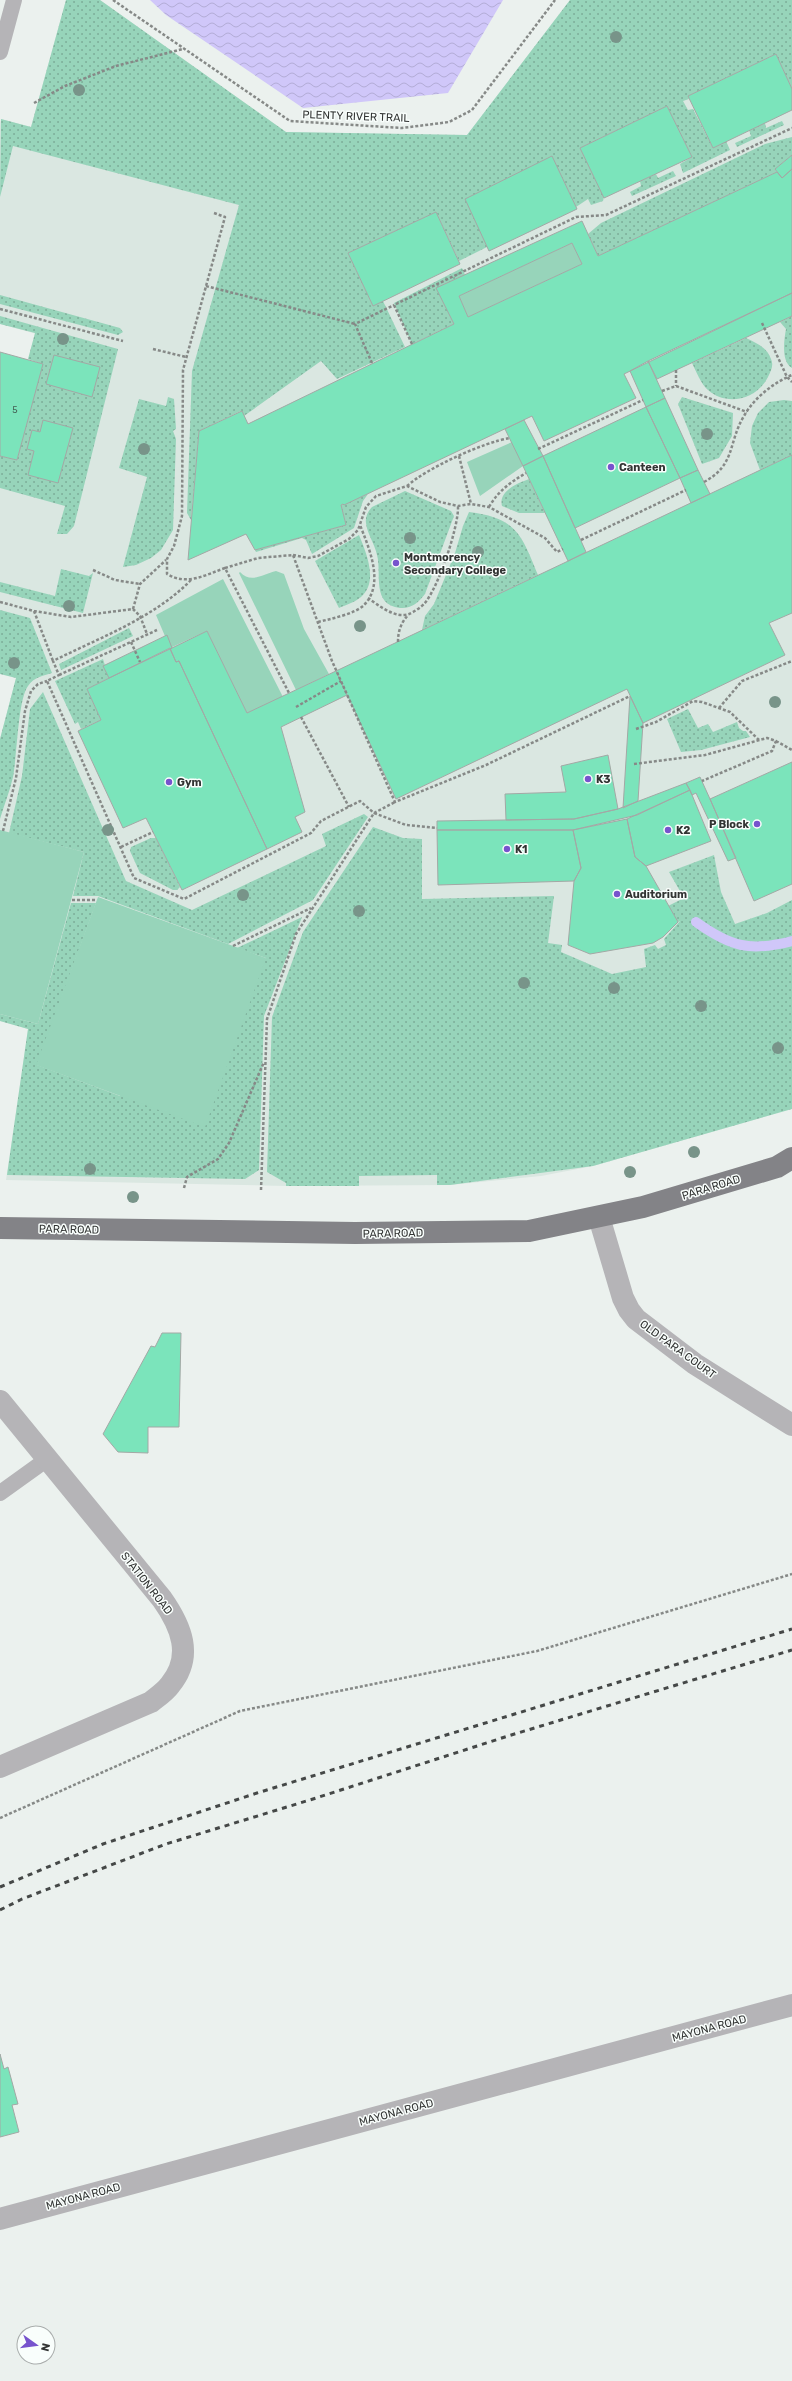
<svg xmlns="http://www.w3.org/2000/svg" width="792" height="2381" font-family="Rubik,sans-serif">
	<defs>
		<pattern id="grass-dots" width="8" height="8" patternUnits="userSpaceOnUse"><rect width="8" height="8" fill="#97d4ba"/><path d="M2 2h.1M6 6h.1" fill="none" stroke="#7cad98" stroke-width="1.8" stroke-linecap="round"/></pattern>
		<pattern id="water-waves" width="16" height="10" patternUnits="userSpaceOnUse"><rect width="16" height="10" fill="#d0c7f9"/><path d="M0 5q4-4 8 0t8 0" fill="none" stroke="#b3acd6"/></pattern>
	</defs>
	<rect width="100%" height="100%" fill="#ebf1ee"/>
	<!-- built -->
	<path fill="#dae7e1" d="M66,0H100L286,132L467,135L570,0H792V1107L771,1115L593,1166L541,1176L450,1185L286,1186L6,1180L28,1029L0,1021V739L27,637L0,630V478L66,496L103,352L0,324V123L1,119L31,127Z"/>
	<!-- grass -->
	<path fill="url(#grass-dots)" d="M66,0H100L286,132L467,135L570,0H792V89L776,54L688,96L689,99L683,101L688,110L693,109L713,148L726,141L730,150L683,173L680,164L692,157L667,106L580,148L604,197L603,201L591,205L588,199L576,207L552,157L487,247L459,261L436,212L348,253L373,306L383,301L405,347L337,379L321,361L244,416L241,411L199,431L191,520L187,513L192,371L239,205L13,146L0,197L1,119L31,127Z
		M782,121L784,125L737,147L735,143L751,136L749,130L765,123L766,128Z
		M792,137V155L775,169L777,172L598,256L588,234L601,223L765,144Z
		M673,171L676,176L632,196L630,192L641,186L640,181L656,174L658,178Z
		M462,268L465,275L437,288L454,324L412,344L394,303Z
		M0,295L120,328L123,332L118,335L0,304Z
		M0,316L118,349L74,526L67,534H57L65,506L0,488V456L17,460L42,364L28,359L35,333L0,324Z
		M792,316V368C781,362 784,340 786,329L780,322Z
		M746,338C756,343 767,347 771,359C774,365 771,371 768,377C757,399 727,407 708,390C701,384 696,371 692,363Z
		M168,397L174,399L176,429L173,431L176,439L173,530L161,550L151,558L136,565L123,567L147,477L119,468L139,399L166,406Z
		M682,397L733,413L732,436L719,458L702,464L678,404Z
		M784,400L792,401V455L760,470L750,443L752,426L758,413L769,402Z
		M529,479L545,513H519L502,506C498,491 518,483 529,479Z
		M405,491L451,511L454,516L425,594C418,603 411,609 400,608C371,605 382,573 377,555C375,544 367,534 366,523C365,517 368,511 372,507Z
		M368,494L363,501L354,528L312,554L306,540L302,538L256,552L255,550L346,525L341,505Z
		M469,512C517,518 521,534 538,575L422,630L425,616L434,604L455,553L463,526Z
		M359,535C366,552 379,582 361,597C355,602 346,605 339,608L315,561Z
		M61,569L89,576L93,573L83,613L0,592V582L55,596Z
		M0,610L30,618L52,673C43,676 34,677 28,686C18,699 17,757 13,777C10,791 4,805 0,819V739L16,678L0,674Z
		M129,628L133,636L61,670L59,664Z
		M103,659L109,678L87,689L101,720L81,729L78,722L75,724L55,681Z
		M43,692L126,881L192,910L326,846L322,834L364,814L368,817L313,900L228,944L98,896H73L84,852L9,833L22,776L30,709Z
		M688,709L698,728L708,724L713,732L737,722L739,728L743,731H746L750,737L701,750L681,752L667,719Z
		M373,827L403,838L422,839V899L554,896L548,943L562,945L561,952L612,974L646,967L644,949L655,945L658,949L666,945L664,939L680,921L678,922L668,906L684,898L669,872L714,855L721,892L735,924L767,913L792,900V1109L593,1166L450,1185H437V1175L359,1176V1186H286V1183L267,1172L272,1017L303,932Z
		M151,838H156L180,887L177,890H173L140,873L130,851L131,847Z
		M71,903H96L37,1065L120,1096L266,958L237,948L302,917L264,1016L259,1170L245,1179L7,1175L28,1029L0,1021V1014L38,1024Z"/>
	<!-- green -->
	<path fill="#97d4ba" d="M572,243L582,264L468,317L459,296Z
		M512,442L523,466L480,496L467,462Z
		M276,571L284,574L304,629L329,674L296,690L239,573L240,572C251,584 263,574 276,571Z
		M223,579L283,697L247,713L207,631L170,648L156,615Z
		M0,830L84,852L38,1024L0,1014Z
		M98,897L266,958L205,1127L36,1065Z"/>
	<!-- water -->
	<path fill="url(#water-waves)" d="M150,0H503L448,93L303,108L166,15Z"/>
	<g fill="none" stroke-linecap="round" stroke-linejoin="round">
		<!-- stream -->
		<path stroke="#d0c7f9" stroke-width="10" d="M696,922C731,947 750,952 792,941"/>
	</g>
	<!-- building -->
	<path fill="#7be4bb" stroke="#a3a8a5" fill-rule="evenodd" d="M776,54L792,89V110L713,148L688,96Z
		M667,106L692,157L604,198L580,148Z
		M792,155V169L782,178L775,169Z
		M552,156L577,209L489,251L465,199Z
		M792,169V293L624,374L636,398L544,441L532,416L344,505L343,504L341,505L346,525L255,550L246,534L188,560L199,431L242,411L248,424L454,324L436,288L582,221L598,256L777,172L782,178ZM572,243L582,264L468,317L459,296Z
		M436,212L460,264L373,306L348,253Z
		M792,293V316L657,379L648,361Z
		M0,352L43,364L17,460L0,456Z
		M54,355L100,367L92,397L46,384Z
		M648,361L665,398L646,407L630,371Z
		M665,398L698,470L680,478L646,407Z
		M646,407L680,478L575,528L543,456Z
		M43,420L73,428L58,483L28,475L34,451L27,449L32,430L40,432Z
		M524,420L543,456L523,466L505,429Z
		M792,455V613L769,623L785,655L643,723L627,689L396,799L336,671Z
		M543,456L586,552L568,561L523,466Z
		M698,470L710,494L691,503L680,478Z
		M207,631L247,713L336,671L347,695L281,727L305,812L295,817L302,832L267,849L179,661L176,662L170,649Z
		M167,635L172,648L109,678L103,666Z
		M170,648L176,662L179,661L267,849L182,890L146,818L123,828L78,731L101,720L87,689Z
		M630,696L643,723L638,801L623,808Z
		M608,755L618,809L574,819L506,820L505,794L566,792L561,766Z
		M792,762V884L754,901L710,799Z
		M700,777L710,799L736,858L728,861L696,793L692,795L686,783Z
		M686,783L690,790L637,815L573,830H437V821L574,819L618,809Z
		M690,790L711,841L646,866L635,857L627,819Z
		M627,819L635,857L646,866L678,922L663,937L653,943L590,954L568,945L574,881L581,868L573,830Z
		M437,830H573L581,868L574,881L438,885Z
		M162,1333H181L179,1427H148V1453L118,1452L103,1434L151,1346L155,1347Z
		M0,2054L4,2069L8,2067L18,2104L12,2105L19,2132L0,2137Z"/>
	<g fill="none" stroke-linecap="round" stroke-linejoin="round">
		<!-- path -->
		<path stroke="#868987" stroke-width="2.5" stroke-dasharray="3 2" stroke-linecap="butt" d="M113,0L290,121L402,128L449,122L472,110L555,0
			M34,103L65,86L116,66L183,49
			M214,213L225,217L183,370L182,516L174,546L167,559V574C187,586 205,575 225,568L289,693
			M206,286L355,324
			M0,309L123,341
			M762,323L787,377L792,382
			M412,344L394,305L576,217L606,215L792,128
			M153,349L186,357
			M372,363L355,324L394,305
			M676,370V386
			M662,391L676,386L747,412
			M538,449L643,400
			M459,456L471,504
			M704,482C736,465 728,442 744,416C754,398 773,383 792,375
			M407,486C427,468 484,442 510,438
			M489,507C498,491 511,482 526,473
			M581,540L686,490
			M293,555L308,558L318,556L349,539L358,530L366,507L376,496L407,486L440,502L458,506L471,504L489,507L545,538L557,552L563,549
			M225,568L258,558L293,555L332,661L395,802L486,765L630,696
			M93,570L115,580L140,584
			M191,580C154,618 99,638 53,661L59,675L47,681L134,878L184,899L311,833L321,821L360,801L374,813L395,802
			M368,598C378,605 395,619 409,614C414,612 421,607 424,604C438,589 459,526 458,506
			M0,602L34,611L71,617L133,609L140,616L147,634
			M133,609L140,584L166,560
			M34,611L53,661
			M318,622C330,619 355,614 364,605C385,584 369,548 360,525
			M131,642L140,662
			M398,642C398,631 401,623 408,615
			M59,675L157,630
			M296,707L341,681
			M719,708L742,681L792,661
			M301,717L349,807
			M636,729L656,722L693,701L702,702L730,712L759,740
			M776,741L792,750
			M634,764L705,755L767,738L776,741L772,751L702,781
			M3,831L16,778L25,711L31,691L38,684L47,681
			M121,847L153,832
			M72,900H97
			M233,946L311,908
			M184,1188L187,1177L218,1159L229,1143L264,1062
			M261,1190L267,1019L296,934L374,813L406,825L437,828
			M0,1818L240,1711L537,1651L792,1574"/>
		<!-- lane -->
		<path stroke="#b5b4b7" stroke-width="16" d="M0,52L14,0
			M0,1493L46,1460"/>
		<!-- street -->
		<path stroke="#b5b4b7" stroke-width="22" d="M599,1217L623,1298L629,1310L636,1319L695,1364L792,1425
			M0,1401L162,1599C181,1626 194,1656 170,1685C165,1692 157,1697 151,1702L0,1767
			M0,2219L792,2005"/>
		<!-- primary -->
		<path stroke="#838387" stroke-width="22" d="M0,1228L355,1233L529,1231L643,1207L777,1167L792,1158"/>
		<!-- rail -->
		<path stroke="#454847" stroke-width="3" stroke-dasharray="5 5" stroke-linecap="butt" d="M0,1887L103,1844L257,1793L792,1629
			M0,1910L22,1899L166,1844L313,1799L508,1736L792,1650"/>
	</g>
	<!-- trees -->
	<g fill="#789489">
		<circle cx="616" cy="37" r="6"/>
		<circle cx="79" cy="90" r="6"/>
		<circle cx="63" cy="339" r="6"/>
		<circle cx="707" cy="434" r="6"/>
		<circle cx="144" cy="449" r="6"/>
		<circle cx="410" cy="538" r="6"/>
		<circle cx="478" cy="552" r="6"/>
		<circle cx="69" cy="606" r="6"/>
		<circle cx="360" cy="626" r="6"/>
		<circle cx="14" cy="663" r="6"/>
		<circle cx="775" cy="702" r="6"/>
		<circle cx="108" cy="830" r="6"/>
		<circle cx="243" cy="895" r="6"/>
		<circle cx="359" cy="911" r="6"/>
		<circle cx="524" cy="983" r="6"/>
		<circle cx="614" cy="988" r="6"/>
		<circle cx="701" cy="1006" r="6"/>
		<circle cx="778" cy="1048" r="6"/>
		<circle cx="694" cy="1152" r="6"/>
		<circle cx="90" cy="1169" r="6"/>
		<circle cx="630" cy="1172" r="6"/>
		<circle cx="133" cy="1197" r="6"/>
	</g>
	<!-- markers -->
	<g fill="#7753cd" stroke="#f9fefc" stroke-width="1.5">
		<circle cx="611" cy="467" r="4"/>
		<circle cx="396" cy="563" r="4"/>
		<circle cx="588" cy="779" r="4"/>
		<circle cx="169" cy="782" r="4"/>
		<circle cx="757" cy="824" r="4"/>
		<circle cx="668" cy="830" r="4"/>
		<circle cx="507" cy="849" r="4"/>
		<circle cx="617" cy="894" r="4"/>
	</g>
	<g text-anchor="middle" stroke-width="3" stroke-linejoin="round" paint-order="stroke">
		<!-- number labels -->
		<g font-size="9" fill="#446055">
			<text x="15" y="413">5</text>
		</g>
		<!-- street labels -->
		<g font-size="11" fill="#323433" stroke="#f9fefc">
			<text transform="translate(356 116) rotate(2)" y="4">PLENTY RIVER TRAIL</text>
			<text transform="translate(711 1187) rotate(-17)" y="4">PARA ROAD</text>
			<text transform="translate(69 1229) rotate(1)" y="4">PARA ROAD</text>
			<text transform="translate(393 1233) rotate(-1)" y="4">PARA ROAD</text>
			<text transform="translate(678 1349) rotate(36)" y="4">OLD PARA COURT</text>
			<text transform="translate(147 1583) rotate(52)" y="4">STATION ROAD</text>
			<text transform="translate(709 2028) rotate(-15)" y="4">MAYONA ROAD</text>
			<text transform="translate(396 2112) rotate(-15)" y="4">MAYONA ROAD</text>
			<text transform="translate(83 2196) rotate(-15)" y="4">MAYONA ROAD</text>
		</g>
		<!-- poi labels -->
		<g font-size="11" font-weight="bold" fill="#323433" stroke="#f9fefc" text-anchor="start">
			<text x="619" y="471">Canteen</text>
			<text x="404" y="561">Montmorency<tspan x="404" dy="13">Secondary College</tspan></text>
			<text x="596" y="783">K3</text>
			<text x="177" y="786">Gym</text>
			<text x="749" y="828" text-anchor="end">P Block</text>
			<text x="676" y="834">K2</text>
			<text x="515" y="853">K1</text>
			<text x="625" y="898">Auditorium</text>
		</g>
	</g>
	<!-- north arrow -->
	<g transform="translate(36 2345) rotate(104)"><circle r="19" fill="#f9fefc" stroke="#a9adac"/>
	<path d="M0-3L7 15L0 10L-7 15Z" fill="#7753cd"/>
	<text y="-6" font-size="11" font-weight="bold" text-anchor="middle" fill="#323433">N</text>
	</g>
</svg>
